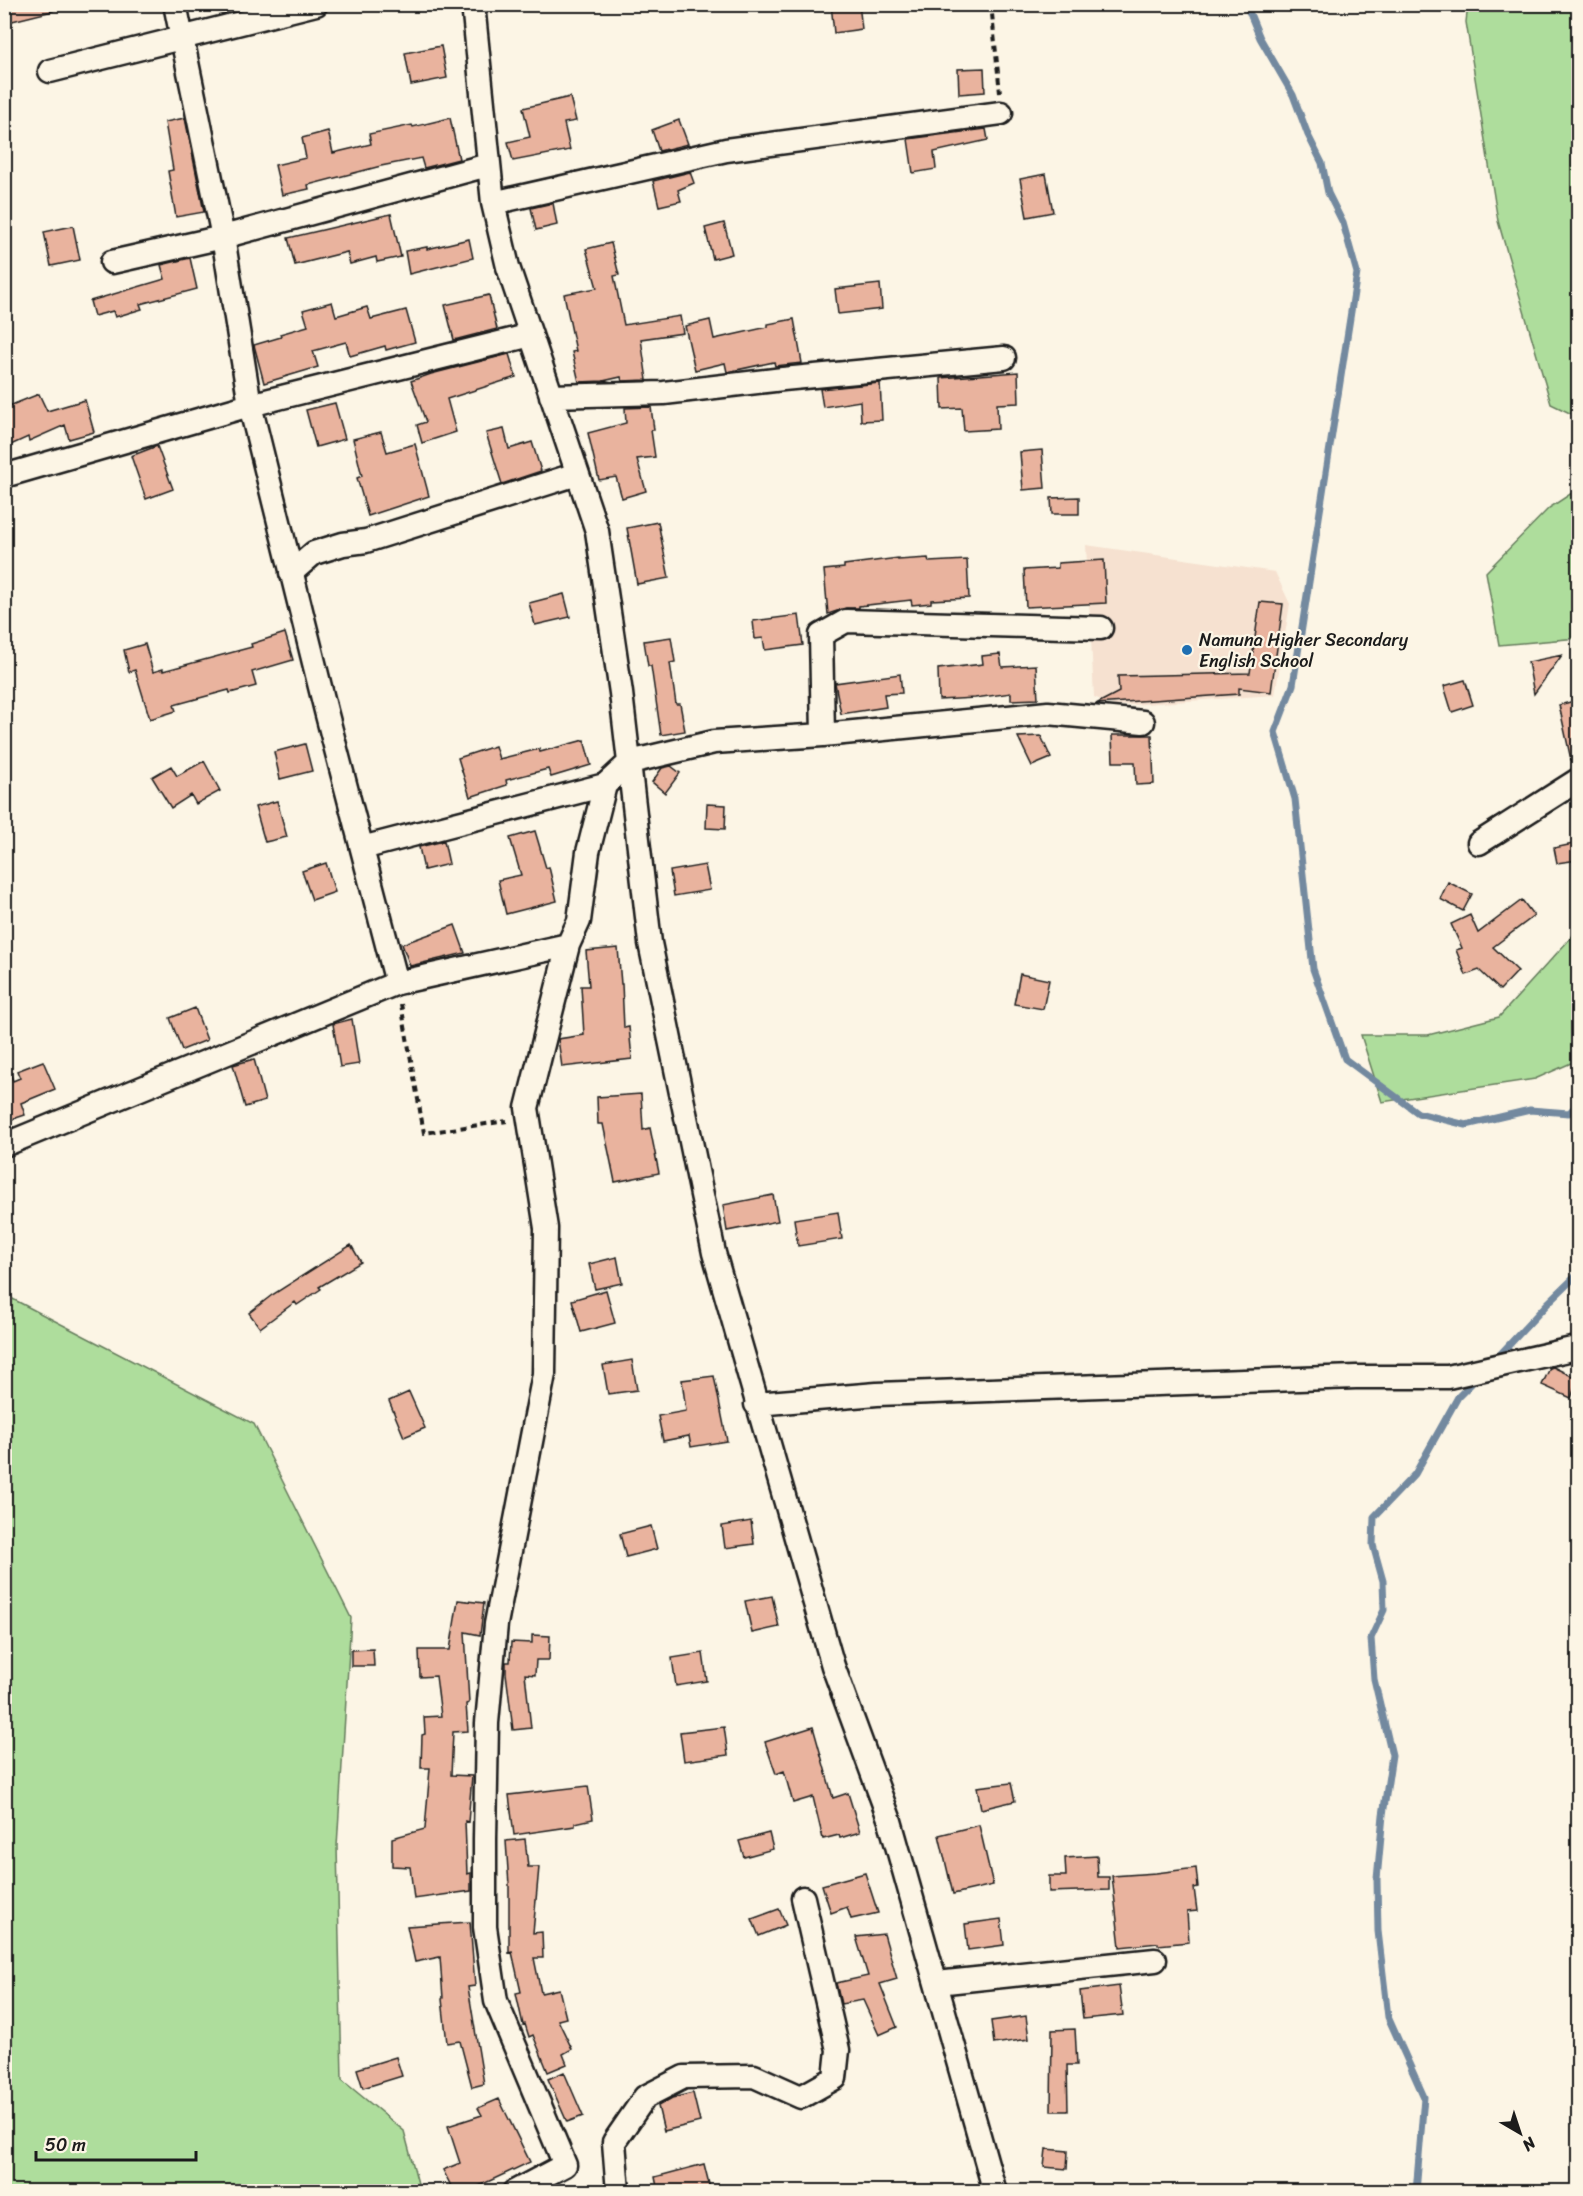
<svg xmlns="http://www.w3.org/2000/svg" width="1583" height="2196" font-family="Sriracha,sans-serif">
	<rect width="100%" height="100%" fill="#fcf5e5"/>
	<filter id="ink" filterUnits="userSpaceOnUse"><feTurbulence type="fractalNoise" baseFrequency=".0167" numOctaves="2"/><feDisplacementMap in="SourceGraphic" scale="12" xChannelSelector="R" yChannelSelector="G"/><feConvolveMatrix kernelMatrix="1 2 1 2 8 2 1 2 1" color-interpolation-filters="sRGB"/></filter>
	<g filter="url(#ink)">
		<!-- built -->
		<path fill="#f6e1d0" d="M1086,545L1275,572L1290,604L1275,695L1115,706L1094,697Z"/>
		<!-- green -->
		<path fill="#aedd9c" stroke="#657c5c" stroke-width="1.5" d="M1468,5H1578V417L1551,404L1498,221L1466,22Z
			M1578,489V638L1499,645L1486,572L1549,508Z
			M1578,930V1060L1535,1079L1382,1102L1361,1035H1428L1499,1017Z
			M5,1295L254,1424L351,1618L337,1846L342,2080L404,2131L420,2191H5Z"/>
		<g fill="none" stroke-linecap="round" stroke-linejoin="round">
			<!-- stream -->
			<path stroke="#73899f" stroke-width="7" d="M1246,4L1260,38L1293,95L1308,135L1322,163L1328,193L1343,223L1357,273L1293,685L1275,732L1295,799L1313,969L1345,1059L1418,1113L1466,1125L1530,1110L1569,1113L1578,1104
				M1495,1360L1549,1302L1578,1274
				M1416,2192L1424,2097L1388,2017L1378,1931L1377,1879L1383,1815L1392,1755L1374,1679L1371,1638L1384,1610L1383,1581L1373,1545L1374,1517L1415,1474L1458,1397L1477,1378"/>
		</g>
		<!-- building -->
		<path fill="#e9b39e" stroke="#1c1c1c" stroke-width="1.5" d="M4,4H53V11L4,23Z
			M831,4H859L862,29L834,33Z
			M441,46L447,78L411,85L405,53Z
			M984,68L985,92L959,94L958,69Z
			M570,97L576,121L564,123L570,150L513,161L508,142L530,137L523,108Z
			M185,118L204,212L176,217L168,171L173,170L165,122Z
			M450,118L459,159L424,168L421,158L381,166L308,185L309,189L282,195L275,165L306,158L302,138L328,131L333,153L371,144L369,134L412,125L413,127Z
			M679,120L688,144L659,151L652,130Z
			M986,129L988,140L934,152L936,169L913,173L908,139Z
			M690,172L694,183L678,190L681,201L659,206L653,181Z
			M1046,174L1053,212L1027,217L1020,179Z
			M553,203L557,225L536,230L531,208Z
			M391,214L401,257L377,262L376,257L350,264L347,252L295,265L288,238Z
			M724,223L732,254L713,259L705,228Z
			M73,226L80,260L51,266L44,232Z
			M469,239L473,258L409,274L405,251L427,247V249Z
			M611,243L619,275L614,276L624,325L680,316L683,333L641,339L647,380L622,381L621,377L603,381L579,382L572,352L576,351L564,294L597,288L586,249Z
			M190,258L197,289L140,304L142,309L115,317L113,311L94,316L90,301L165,279L161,265Z
			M880,284L882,309L838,314L835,289Z
			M489,295L497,329L454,340L445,305Z
			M332,302L336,316L367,307L371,319L406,310L415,342L386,350L385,346L350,356L346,342L313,351L318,367L264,383L254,345L281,337L280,334L308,326L303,310Z
			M794,319L802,363L775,366L774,362L727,372L725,363L695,370L685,326L710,320L714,339L768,327V324Z
			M509,354L516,377L447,399L456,432L422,443L417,425L426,422L411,381L431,374Z
			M1018,372L1019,403L997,404L998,429L964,431L962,408L942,409L941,378Z
			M880,383L882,420L861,421L860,401L823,407L820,389Z
			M39,394L47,411L85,400L94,432L69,439L65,425L29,441L28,437L4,448V408Z
			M335,403L345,439L316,447L306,410Z
			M651,407L654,430H651L655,457L637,459L646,491L622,498L616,477L599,480L588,433L626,423L625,408Z
			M504,429L509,449L532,442L541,471L502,484L486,433Z
			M381,432L387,452L415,444L429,496L368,516L357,478L362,476L353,439Z
			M157,446L173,489L146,499L131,456Z
			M1042,450L1045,488L1023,490L1020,452Z
			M1079,497V514H1052L1051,498Z
			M658,522L669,578L637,584L627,528Z
			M898,558V560L928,558L929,562L967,560L969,598L931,600V603L912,605L911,600L859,606V608H846L828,614L824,570L844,568V565Z
			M1104,560L1106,603L1026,607L1024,570L1058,568V563Z
			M564,594L570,617L535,625L529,603Z
			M1260,602L1283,604L1271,692L1239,688V694L1096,704L1119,692L1118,676L1250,673Z
			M799,615L803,645L765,650L763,638L755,639L753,621Z
			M285,633L293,660L252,672L256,686L230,693L229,690L174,705L176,711L150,719L135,670L129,672L124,650L145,644L153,672L163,669V671L252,647L251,644Z
			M671,637L675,662L670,663L676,704H680L685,731L661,735L651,666H648L644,641Z
			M1000,654L1002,667L1036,665L1038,699L1011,700V693L975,698L939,700L938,669L983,664L982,656Z
			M1562,655L1534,694L1528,662Z
			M900,674L902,693L884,694L886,707L841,714L835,683Z
			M1465,680L1473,705L1452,712L1444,686Z
			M1578,700V759L1571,760L1559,705Z
			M1112,735H1152L1154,784L1136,785L1135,762H1113Z
			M1041,736L1051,758L1032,766L1018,737Z
			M584,740L591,765L551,777L548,769L506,780L507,785L470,797L458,758L495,746L499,759L539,749L540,752Z
			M305,744L312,771L280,779L274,752Z
			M204,761L220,791L196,804L191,795L171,808L152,777L171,766L177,776Z
			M671,766L680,773L665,793L652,782L662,768Z
			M277,801L287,837L265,842L255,807Z
			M707,804L726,805L725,829L706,828Z
			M535,831L546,868L549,867L557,901L506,914L498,880L521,875L510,838Z
			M444,841L449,864L424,870L419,847Z
			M1578,843V860L1557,863L1554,848Z
			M326,863L335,892L312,900L302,871Z
			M705,865L710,890L674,896L670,871Z
			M1448,882L1472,894L1463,911L1440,899Z
			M1522,900L1534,916L1493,947L1518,971L1500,990L1479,970L1466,975L1456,950L1462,948L1451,924L1470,915L1478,933Z
			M455,925L465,953L410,966L402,944Z
			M618,948L621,984H622L624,1028L629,1027L632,1059L562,1067L558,1039L584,1035L581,986H589L586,951Z
			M1020,974L1049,980L1043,1009L1014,1004Z
			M195,1008L207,1040L182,1050L170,1018Z
			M352,1019L359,1064L340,1067L333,1024Z
			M254,1059L265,1101L245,1107L233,1065Z
			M43,1061L55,1089L21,1103L25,1115L4,1122V1064H7L13,1081L20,1078L17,1071Z
			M641,1094L643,1130L650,1128L659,1173L615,1182L603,1124H598L597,1097Z
			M773,1195L778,1221L727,1231L723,1205Z
			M838,1212L842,1239L798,1246L794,1219Z
			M351,1245L361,1262L319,1287L321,1289L297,1305L295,1302L260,1328L249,1313L272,1295Z
			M617,1257L622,1283L595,1289L589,1264Z
			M606,1290L615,1323L581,1332L572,1300Z
			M632,1360L637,1390L608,1394L603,1365Z
			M1553,1367L1578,1379L1571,1398L1542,1385L1550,1368Z
			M714,1376L727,1441L691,1447L689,1436L663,1441L658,1416L686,1411L682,1380Z
			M409,1392L425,1428L404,1437L389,1401Z
			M751,1521L754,1544L725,1548L722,1526Z
			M651,1526L657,1549L626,1557L620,1534Z
			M772,1596L779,1627L752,1633L745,1601Z
			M458,1600L484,1603L480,1635L465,1632L469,1703L466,1704L468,1731L453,1732L451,1775L472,1776L468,1822L465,1821L467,1874L471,1873V1891L414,1899L410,1867L392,1866V1838L425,1829L430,1768H421L422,1735L425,1734L424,1717L441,1716L436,1676L420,1677L419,1650H450Z
			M532,1635L550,1636L549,1660H536L535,1675L525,1674L531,1728L513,1730L506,1673V1662H510L511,1642L532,1643Z
			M373,1649L374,1666H351V1650Z
			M703,1653L707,1681L676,1686L672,1658Z
			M724,1727L728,1755L684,1761L680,1732Z
			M813,1727L833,1798L848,1793L860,1832L840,1838L839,1835L823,1839L813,1797L793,1803L784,1771L776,1774L765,1742Z
			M1011,1783L1015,1801L981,1809L977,1787Z
			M588,1786L593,1819L575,1823V1826L514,1835L509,1795Z
			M979,1825L993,1885L953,1894L939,1835Z
			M769,1833L773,1849L744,1857L739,1841Z
			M525,1839L528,1867H539L533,1933L542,1932L543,1958H534L541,1993L559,1989L566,2018L558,2020L572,2049L563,2054L567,2064L548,2072L533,2035L529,2037L525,2024L523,2025L516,1993L521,1992L512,1952L509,1953V1885L506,1841Z
			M1097,1856L1098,1877H1109V1890L1049,1892V1876H1066L1065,1858Z
			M1196,1868L1198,1887L1194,1888L1197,1911L1187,1912L1189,1942L1158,1945V1943L1120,1947L1112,1876L1156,1873Z
			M865,1873L878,1913L851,1919L847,1907L831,1913L822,1885Z
			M779,1909L786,1925L759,1936L752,1919Z
			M1001,1919L1004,1945L968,1950L965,1924Z
			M470,1922L475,1986L468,1987L484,2084L472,2087L460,2041L447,2043L442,1999L443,1998L440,1957L415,1962L407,1926Z
			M884,1934L897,1979L880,1984L897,2027L879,2035L863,2000L841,2004L836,1983L868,1976L856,1937Z
			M1119,1986L1123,2015L1083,2019L1080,1991Z
			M1026,2016L1029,2039L994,2044L991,2021Z
			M1075,2029L1077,2065H1067L1068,2111H1051L1052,2030Z
			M396,2057L402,2076L363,2088L357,2069Z
			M564,2072L583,2116L567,2122L548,2079Z
			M693,2093L700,2122L664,2131L658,2106L672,2098Z
			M499,2099L530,2162L466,2192H454L443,2170L460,2163L448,2126L482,2115L478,2108Z
			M1046,2149L1068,2151L1067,2169L1044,2167Z
			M704,2164L711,2192H658L655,2177Z"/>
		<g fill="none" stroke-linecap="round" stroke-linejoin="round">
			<!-- street casing -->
			<g stroke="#1c1c1c" stroke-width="27">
				<path id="street" d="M175,4L223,237L250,405L326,711L397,983
					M473,4L493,203L508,267L597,531L621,693L650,943L714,1253L833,1666L890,1821L995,2192
					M50,71L316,4
					M493,203L726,150L1001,113
					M112,262L223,237L488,165
					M551,396L664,393L783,379L1004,358
					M4,476L250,405L531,335
					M291,573L314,553L343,544L366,541L577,474
					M823,735L821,635L846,621L1101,628
					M1479,843L1578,780
					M362,848L605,785
					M4,1145L397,983L568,945
					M756,1404L877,1394L1356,1377H1448L1572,1349L1578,1351
					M937,1983L1155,1960
					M514,2192L565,2165L496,2001L485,1927V1839L487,1723L496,1624L544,1374L546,1228L527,1108L568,945L579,921L588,852L605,785L630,762L714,742L823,735L1048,713L1143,722
					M618,2192L614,2142L645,2097L684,2077L754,2076L801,2097L835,2078L838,2050L803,1898"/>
			</g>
			<!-- path -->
			<path stroke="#1c1c1c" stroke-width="4" stroke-dasharray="6 4.5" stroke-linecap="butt" d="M991,4L1000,93
				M401,1004L424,1133L507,1121"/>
			<!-- street -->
			<use href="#street" stroke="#fcf5e5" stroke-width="22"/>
		</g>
	</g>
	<!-- markers -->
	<circle fill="#1f6fb2" stroke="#fcf5e5" stroke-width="2" cx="1187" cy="650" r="6"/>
	<g text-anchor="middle" stroke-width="4.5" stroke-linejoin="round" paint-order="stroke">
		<!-- poi labels -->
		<g font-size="18" fill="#1c1c1c" stroke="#fcf5e5" text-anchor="start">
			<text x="1199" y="646">Namuna Higher Secondary<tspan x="1199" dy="21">English School</tspan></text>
		</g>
	</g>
	<!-- margin -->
	<rect width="1583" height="2196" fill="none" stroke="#fcf5e5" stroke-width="24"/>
	<rect x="12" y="12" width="1559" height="2172" fill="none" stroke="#1c1c1c" stroke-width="2" filter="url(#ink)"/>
	<!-- north arrow -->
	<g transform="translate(1520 2133) rotate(141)" stroke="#fcf5e5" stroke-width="4.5" paint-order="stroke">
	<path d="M0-4.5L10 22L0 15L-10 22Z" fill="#1c1c1c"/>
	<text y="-9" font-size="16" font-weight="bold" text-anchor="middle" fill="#1c1c1c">N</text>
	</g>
	<!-- scale -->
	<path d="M36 2151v9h160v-9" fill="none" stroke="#1c1c1c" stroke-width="3"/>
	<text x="45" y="2151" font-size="18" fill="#1c1c1c" stroke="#fcf5e5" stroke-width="4.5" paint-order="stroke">50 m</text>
</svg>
